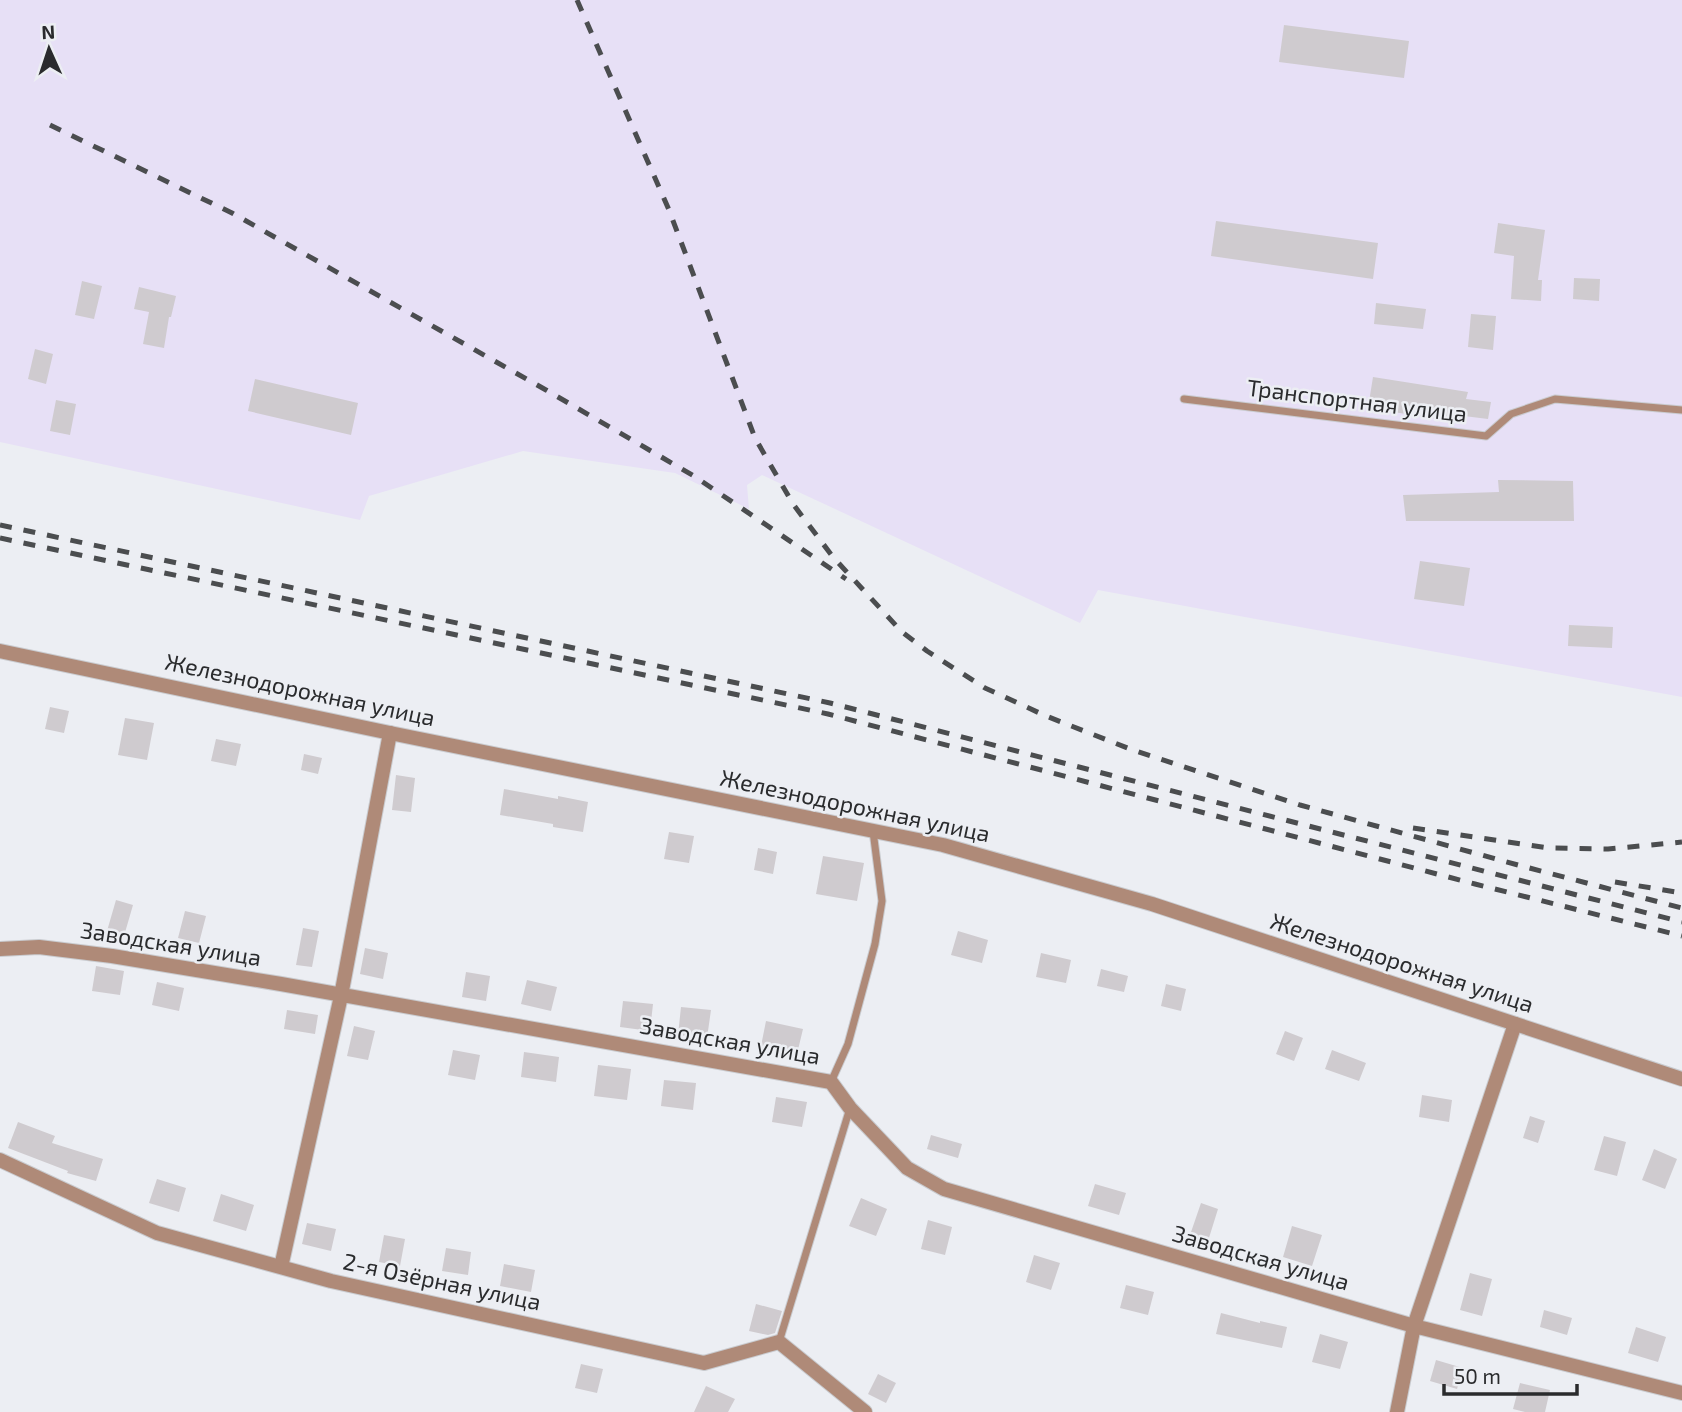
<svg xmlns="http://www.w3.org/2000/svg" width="1682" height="1412" font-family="'Exo 2',sans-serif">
	<rect width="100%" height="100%" fill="#eceef3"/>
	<!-- industrial -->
	<path fill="#e7e0f6" d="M0,0H1682V697L1098,590L1080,623L762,475L747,485L749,509L675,473L523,451L369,496L360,520L0,442Z"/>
	<!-- building -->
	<path fill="#cfcbcf" d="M1284,25L1409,41L1404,78L1279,62Z
		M1216,221L1378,243L1373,279L1211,256Z
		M1498,223L1545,230L1538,280H1542L1541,301L1511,299L1514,256L1494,253Z
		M1574,278L1600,279L1599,301L1573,299Z
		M82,281L102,286L94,319L75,315Z
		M139,287L176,296L171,317H169L164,348L143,344L149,312L134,309Z
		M1376,303L1426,309L1423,329L1374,324Z
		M1471,314L1496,316L1493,350L1468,347Z
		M35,349L53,354L46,384L28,379Z
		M1373,377L1468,392L1466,399L1491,402L1488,419L1464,416L1463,423L1368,408Z
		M255,379L358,403L351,435L248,411Z
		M56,400L76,404L70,435L50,431Z
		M1498,480L1573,481L1574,521H1406L1403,495L1499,492Z
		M1420,561L1470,568L1464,606L1414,599Z
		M1569,625L1613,627L1612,648L1568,646Z
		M50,707L69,711L64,733L45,729Z
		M125,718L154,723L147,760L118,755Z
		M216,739L241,744L236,766L211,761Z
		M304,754L322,758L318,774L301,770Z
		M396,775L415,778L411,812L392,810Z
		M504,789L558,799V796L588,802L583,832L553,827V824L500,815Z
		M669,832L694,836L689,863L664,859Z
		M758,848L777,852L773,874L754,870Z
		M823,856L864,863L857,901L816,894Z
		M116,900L133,905L124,936L107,931Z
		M185,911L206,916L199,943L178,938Z
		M303,928L319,931L312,967L296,965Z
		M958,931L988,940L982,963L951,955Z
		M365,948L388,953L383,979L360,974Z
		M1041,953L1071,960L1066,983L1036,977Z
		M96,966L124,971L120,995L92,991Z
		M1101,969L1128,976L1124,992L1097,986Z
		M466,972L490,976L486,1001L462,997Z
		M527,980L557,987L551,1011L521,1004Z
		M157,982L184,988L179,1011L152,1005Z
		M1166,984L1186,989L1181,1011L1161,1006Z
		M623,1001L653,1004L650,1031L620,1027Z
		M681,1007L711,1010L707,1038L678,1035Z
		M287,1010L318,1015L315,1034L284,1029Z
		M766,1021L803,1029L797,1054L761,1046Z
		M354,1026L375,1031L368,1060L347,1056Z
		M1285,1031L1303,1038L1294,1061L1276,1054Z
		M453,1050L480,1055L475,1080L448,1075Z
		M1332,1050L1366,1063L1359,1081L1325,1069Z
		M524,1052L559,1057L556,1082L521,1077Z
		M598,1065L631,1069L627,1100L594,1096Z
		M664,1080L696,1083L693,1110L661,1106Z
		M1422,1095L1452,1100L1449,1122L1419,1117Z
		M776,1097L807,1102L802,1127L772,1122Z
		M1530,1116L1545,1121L1538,1143L1523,1138Z
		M18,1122L55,1136L52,1143L103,1159L96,1181L67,1173L68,1171L8,1148Z
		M931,1135L962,1144L958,1158L927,1149Z
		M1604,1136L1626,1142L1617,1176L1594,1170Z
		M1654,1149L1677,1159L1665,1189L1642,1180Z
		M157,1179L186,1188L179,1212L149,1203Z
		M1095,1184L1126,1193L1119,1215L1088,1206Z
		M221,1194L254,1205L246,1231L213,1221Z
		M861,1198L887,1209L876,1236L849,1226Z
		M1201,1203L1218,1209L1208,1241L1190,1235Z
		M928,1220L952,1227L945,1255L921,1249Z
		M307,1223L336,1229L331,1251L302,1244Z
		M1292,1226L1322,1235L1312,1266L1283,1257Z
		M384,1235L405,1239L400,1266L379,1262Z
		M446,1248L471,1252L468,1275L442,1271Z
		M1034,1255L1060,1263L1051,1290L1026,1282Z
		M504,1264L535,1270L531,1292L500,1286Z
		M1470,1273L1492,1279L1482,1316L1460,1310Z
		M1126,1285L1154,1292L1148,1315L1120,1308Z
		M756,1304L782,1311L775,1333L768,1335L749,1331Z
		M1544,1310L1572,1318L1567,1335L1540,1327Z
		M1221,1313L1260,1323V1321L1287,1327L1282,1348L1216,1334Z
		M1636,1327L1666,1337L1658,1362L1628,1353Z
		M1320,1334L1348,1342L1340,1369L1312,1362Z
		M1436,1360L1463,1368L1457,1389L1430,1381Z
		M581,1364L603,1369L597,1393L575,1388Z
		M878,1374L896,1383L886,1403L868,1394Z
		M1520,1383L1550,1390L1545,1412H1525L1513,1409Z
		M706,1386L735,1399L728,1412H694Z"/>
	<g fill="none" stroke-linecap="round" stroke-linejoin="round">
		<!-- service casing -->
		<g stroke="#c9cbcf" stroke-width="9">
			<path id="service" d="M1184,399L1486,436L1511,414L1555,399L1682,410
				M831,1082L848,1044L875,944L882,901L873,831
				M779,1342L850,1108"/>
		</g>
		<!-- minor casing -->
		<g stroke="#c9cbcf" stroke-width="16">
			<path id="minor" d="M0,949L39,947L112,956L281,984L831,1082L850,1108L907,1168L944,1189L1414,1326L1682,1393
				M0,1160L157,1233L331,1281L704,1363L779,1342L865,1412
				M281,1267L341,996L390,733
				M1397,1412L1414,1326L1515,1024"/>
		</g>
		<!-- tertiary casing -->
		<g stroke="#c9cbcf" stroke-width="16">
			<path id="tertiary" d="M0,651L390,733L943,845L1152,904L1682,1079"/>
		</g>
		<!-- service -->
		<use href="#service" stroke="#af8a78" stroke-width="7"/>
		<!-- minor -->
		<use href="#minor" stroke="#af8a78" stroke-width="14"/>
		<!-- tertiary -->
		<use href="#tertiary" stroke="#af8a78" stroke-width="14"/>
		<!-- rail -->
		<path stroke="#4b4d4f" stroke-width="5" stroke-dasharray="12 12" stroke-linecap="butt" d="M577,0L669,210L755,438L793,504L833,557L902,632L927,651L985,688L1046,716L1130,749L1300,805L1518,865L1682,908
			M50,125L232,213L546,390L694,476L846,579
			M0,525L830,703L1682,922
			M0,538L828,714L1475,884L1682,936
			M1413,828L1549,848L1608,849L1682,842
			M1615,882L1682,893"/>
	</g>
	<g text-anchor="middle" stroke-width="5" stroke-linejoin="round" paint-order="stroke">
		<!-- street labels -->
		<g font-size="23" fill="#2a2b2d" stroke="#eceef3">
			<text transform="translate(1357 401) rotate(7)" y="8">Транспортная улица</text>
			<text transform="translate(300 690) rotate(12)" y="8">Железнодорожная улица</text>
			<text transform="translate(855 806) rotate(12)" y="8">Железнодорожная улица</text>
			<text transform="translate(171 944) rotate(9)" y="8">Заводская улица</text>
			<text transform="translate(1402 963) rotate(18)" y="8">Железнодорожная улица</text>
			<text transform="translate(730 1041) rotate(10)" y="8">Заводская улица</text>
			<text transform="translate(1261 1258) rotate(16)" y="8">Заводская улица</text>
			<text transform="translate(442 1282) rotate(12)" y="8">2-я Озёрная улица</text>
		</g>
	</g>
	<!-- north arrow -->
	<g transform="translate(49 49) rotate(357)" stroke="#eceef3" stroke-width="5" paint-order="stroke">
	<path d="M0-5L12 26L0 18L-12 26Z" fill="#2a2b2d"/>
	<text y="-10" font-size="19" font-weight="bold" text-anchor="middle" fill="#2a2b2d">N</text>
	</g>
	<!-- scale -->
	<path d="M1444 1384v10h133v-10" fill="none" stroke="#2a2b2d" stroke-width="3.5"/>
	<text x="1454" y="1384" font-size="21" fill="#2a2b2d" stroke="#eceef3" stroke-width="5" paint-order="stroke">50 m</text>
</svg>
